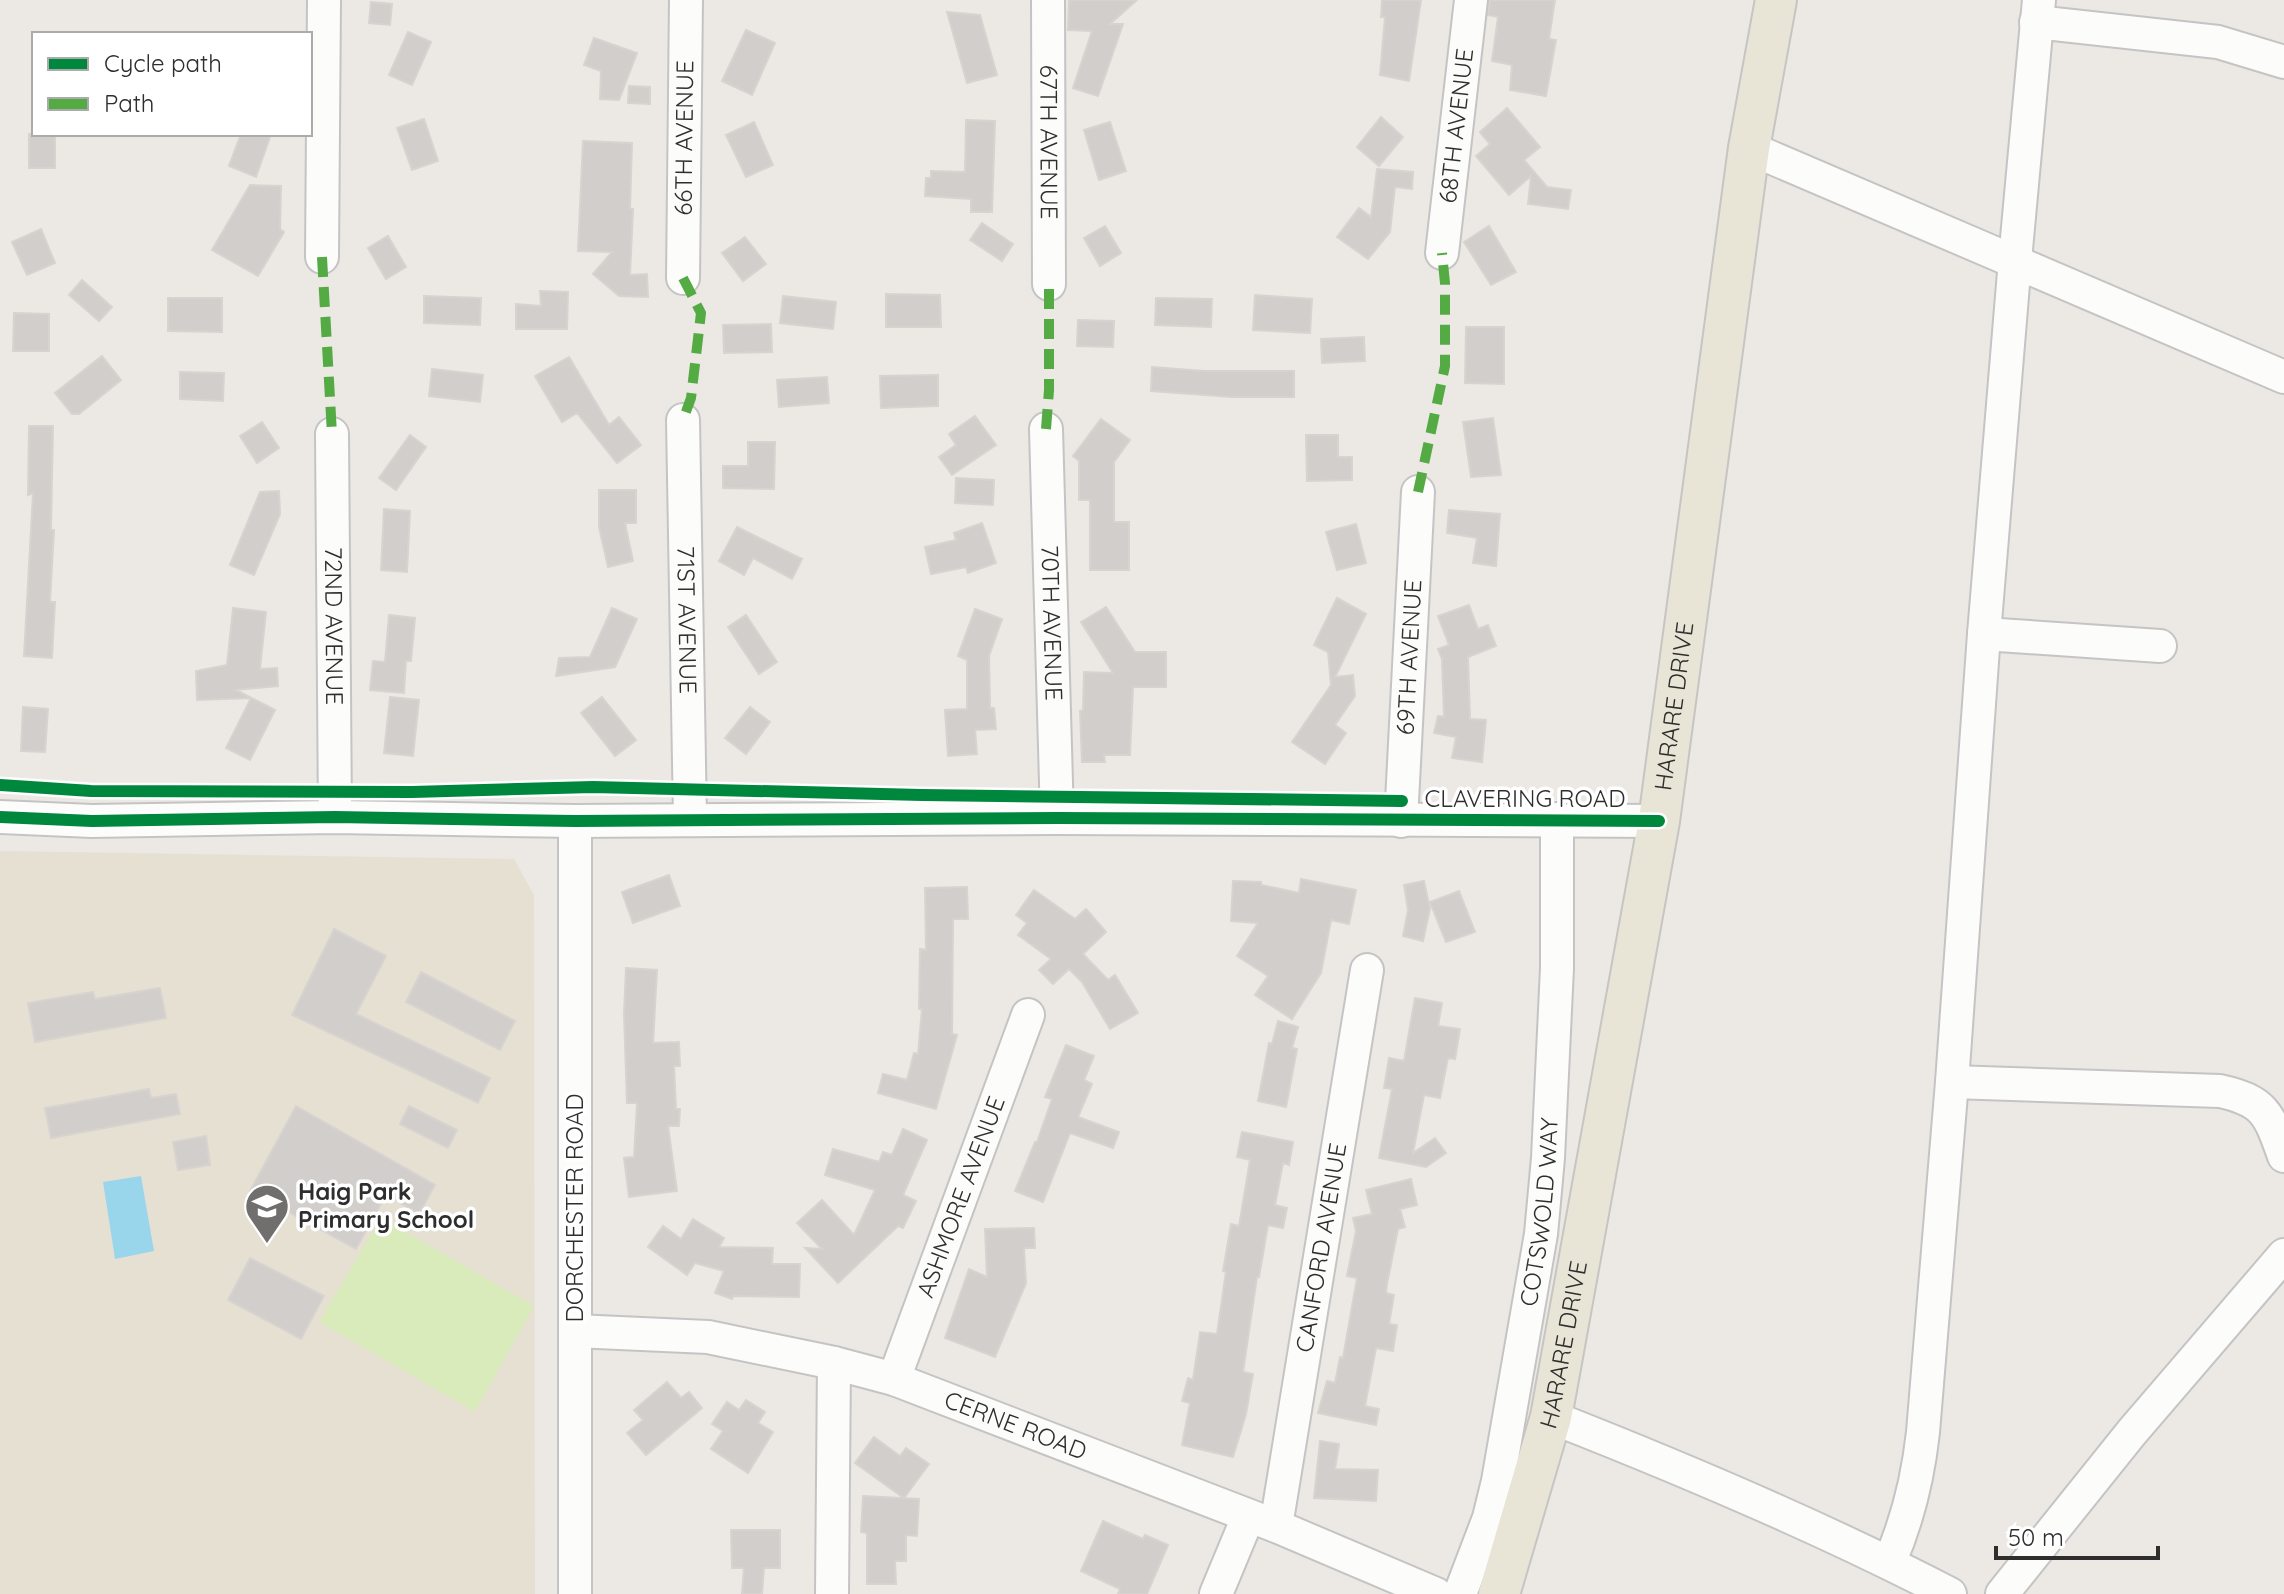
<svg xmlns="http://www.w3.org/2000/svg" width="2284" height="1594" font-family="Quicksand,sans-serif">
	<rect width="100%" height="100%" fill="#ece8e4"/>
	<!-- education -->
	<path fill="#e6e0d3" d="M0,851L514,859L534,895L535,1594H0Z"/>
	<!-- pitch -->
	<path fill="#d9eabb" d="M381,1218L534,1306L475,1412L319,1322Z"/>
	<!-- water -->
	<path fill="#99d6ec" d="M141,1176L154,1251L115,1259L103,1182Z"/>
	<!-- building -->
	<path fill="#d1cecb" stroke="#d7d4d0" stroke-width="2" d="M1069,0H1137L1110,24H1123L1098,96L1073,88L1092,31L1068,30Z
		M1382,0H1421L1409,81L1380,75L1385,17H1381Z
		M1490,0H1555L1549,39L1556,40L1546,96L1510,90L1512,65L1492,61L1498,17L1488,15Z
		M371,2L392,4L390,25L369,23Z
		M947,12L980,15L997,75L967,83Z
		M746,30L775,43L752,95L722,81Z
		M408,32L431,42L412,85L389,75Z
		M594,38L637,53L619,100L600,99L601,71L584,65Z
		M629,86L650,87V104L628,103Z
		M1507,108L1540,147L1524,160L1547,187L1571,190L1568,209L1528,204L1531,176L1509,195L1476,156L1490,144L1480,132Z
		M1381,117L1403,137L1379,166L1357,147Z
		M424,119L438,161L412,170L397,128Z
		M966,120L995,121L992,212H971V199L925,196L926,178H931V171L965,172Z
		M754,122L773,165L746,177L726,135Z
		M1110,122L1126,171L1099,180L1084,130Z
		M29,134H55V168H29Z
		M241,134H271L256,177L229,166Z
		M583,141L632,143L630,209H633L630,275L647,274L648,297L619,296L593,274L612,252L578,251Z
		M1377,169L1413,172L1412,189L1395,187L1390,232L1368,259L1337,237L1359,208L1371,217Z
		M250,185L281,186L280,229L284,232L258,276L212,250Z
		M982,223L1013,244L1002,261L970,240Z
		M1105,226L1121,253L1100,266L1084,238Z
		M1489,226L1516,272L1491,285L1464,242Z
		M41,229L55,263L27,275L12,242Z
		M388,236L406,267L386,279L368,248Z
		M745,237L766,264L743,281L722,253Z
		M82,280L112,307L99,321L69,295Z
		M540,291L568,292L567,329H516V304L541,306Z
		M886,294L940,295L941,327H886Z
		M1255,295L1312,299L1310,333L1253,330Z
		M424,296L481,298L480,325L424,323Z
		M783,296L836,302L833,329L780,323Z
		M168,298H222V332L168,331Z
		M1156,298L1212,299L1211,327L1155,325Z
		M14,313L49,314V351H13Z
		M1078,320L1114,321L1113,347L1077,346Z
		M771,324L772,352L724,353L723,325Z
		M1466,327H1504V384L1465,383Z
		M1364,337L1365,361L1322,363L1321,339Z
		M102,356L121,380L79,414H72L55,393Z
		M569,357L609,425L619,417L641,445L617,463L577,413L562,422L535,376Z
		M1152,367L1204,371H1294V397H1232L1151,391Z
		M432,369L483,375L480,402L429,396Z
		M180,372L224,373L223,401L180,399Z
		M938,375V406L881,408L880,376Z
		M827,377L829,403L779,407L777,380Z
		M975,416L996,445L952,475L939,457L956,445L949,434Z
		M1493,418L1501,475L1471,477L1463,422Z
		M1101,419L1130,440L1114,462V522H1129V570H1090V500H1079V461L1073,456Z
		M262,422L279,448L257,463L240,436Z
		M29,426H53L51,530H54L50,602H55L52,658L24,656L33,493L28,495Z
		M410,435L426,447L396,490L379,478Z
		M1306,435H1338V457H1352V480L1307,481Z
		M748,442H775L774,489L723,488V466H748Z
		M956,478L994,480L993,505L955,503Z
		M599,490H636V523H625L633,561L608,567L599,527Z
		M279,491L280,514L254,575L230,565L260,492Z
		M384,509L410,511L407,572L381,570Z
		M1449,510L1500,514L1496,566L1473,563L1477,538L1447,533Z
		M982,523L996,563L968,573L966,567L931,574L925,547L956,540L954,533Z
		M1356,524L1366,563L1337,570L1326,532Z
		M737,527L802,559L792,579L753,558L744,575L719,561Z
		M1337,598L1366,614L1335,677L1353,675L1355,696L1335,725L1346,733L1325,764L1292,742L1331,685L1328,652L1314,645Z
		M1469,605L1478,629L1488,625L1496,646L1468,657L1470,719L1486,720L1482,762L1452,758L1456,737L1434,733L1438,716L1444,717L1442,659L1438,649L1449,645L1438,616Z
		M1106,607L1135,652H1166V687H1133L1130,755H1104L1105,762H1082L1080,711L1083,710L1084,672L1113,673L1081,622Z
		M233,608L266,612L260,669L277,668L278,686L236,690L275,710L250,760L226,748L251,698L197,700L196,671L227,665Z
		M612,608L637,619L615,667L556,676L559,658L590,657Z
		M975,609L1002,619L989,656L990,708H994L996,729L975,730L977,754L948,756L945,710L967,709V660L958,656Z
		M389,615L415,618L411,661H406L404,693L370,690L373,661L385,662Z
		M746,615L777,662L759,674L728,627Z
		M390,697L419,700L413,756L384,753Z
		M602,697L636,740L615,756L581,713Z
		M23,707L48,709L45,752L21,751Z
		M750,707L770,722L746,754L725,738Z
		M669,875L680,906L633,923L622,892Z
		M1301,879L1356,890L1349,924L1331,920L1321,973L1292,1019L1255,995L1268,976L1237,956L1258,923L1231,921L1233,881L1261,882V885L1299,893Z
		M1424,881L1430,909L1423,941L1403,936L1408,910L1404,885Z
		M967,887L968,919H953L952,1034L957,1035L936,1109L878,1093L883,1074L907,1080L914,1053L918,1054L922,1009H919L920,949L926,950L925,888Z
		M1034,890L1075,919L1086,909L1106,932L1083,954L1108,980L1115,975L1138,1013L1110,1029L1082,982L1069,969L1053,984L1039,970L1051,959L1018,935L1027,923L1016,915Z
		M1459,891L1475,932L1446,942L1430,902Z
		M334,929L386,956L356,1014L490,1078L478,1103L292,1015Z
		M626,968L657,970L653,1043L679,1042L680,1066H674L676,1109H680L679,1126H668L677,1191L629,1197L624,1158L634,1157L637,1103H627L624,1014Z
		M421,972L515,1021L500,1050L406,1002Z
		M160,988L166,1018L35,1042L28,1003L93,992L95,999Z
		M1415,998L1442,1003L1438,1026L1460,1029L1455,1059L1448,1058L1440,1098L1424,1095L1413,1153L1435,1138L1446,1153L1426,1167L1379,1158L1392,1089L1384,1088L1389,1058L1404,1061Z
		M1278,1021L1298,1027L1292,1048L1297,1049L1286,1107L1258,1101L1269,1043L1272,1044Z
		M1066,1045L1094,1056L1084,1080L1092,1084L1078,1117L1119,1132L1113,1148L1070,1133L1043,1202L1015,1191L1035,1142H1037L1052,1099L1045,1097Z
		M149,1089L151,1098L176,1094L180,1114L51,1138L45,1108Z
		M296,1106L435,1185L419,1214L386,1195L356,1249L250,1191Z
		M409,1106L457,1130L448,1148L400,1124Z
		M903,1129L927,1140L903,1195L916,1201L903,1228L898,1226L838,1283L805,1248L822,1249L797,1223L822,1200L854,1235L875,1190L825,1175L833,1149L879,1162L883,1152L892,1155Z
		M1242,1132L1293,1142L1289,1165L1283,1163L1275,1205L1287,1208L1283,1228L1268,1225L1259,1277H1257L1243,1372L1253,1374L1246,1414L1233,1457L1182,1445L1190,1403L1182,1401L1188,1378L1193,1380L1200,1332L1217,1334L1226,1272L1223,1271L1231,1224L1239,1226L1250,1160L1237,1157Z
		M206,1136L210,1165L178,1170L173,1142Z
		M1411,1179L1417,1205L1400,1209L1405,1227L1398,1229L1387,1284L1386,1293L1394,1295L1389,1324L1397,1325L1393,1351L1376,1348L1365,1406L1379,1409L1376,1425L1318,1413L1327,1381L1335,1383L1340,1357L1343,1358L1357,1278L1347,1276L1356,1231L1353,1218L1372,1214L1366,1190Z
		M693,1219L724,1238L719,1247L773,1248L772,1264H800L799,1297L733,1296L732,1299L715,1293L724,1271L695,1263L687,1275L648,1247L663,1226L681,1239Z
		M1034,1228L1035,1248H1024L1026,1283L995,1357L945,1338L969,1269L987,1277L985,1229Z
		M250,1258L324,1296L301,1339L228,1300Z
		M667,1382L681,1398L689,1392L702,1408L646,1455L627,1433L643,1420L634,1410Z
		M746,1400L765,1412L758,1423L773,1432L748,1473L711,1449L723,1431L712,1424L727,1402L739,1410Z
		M874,1437L900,1456L906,1448L929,1464L904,1498L855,1463Z
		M1320,1441L1339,1444L1335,1469L1378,1470L1376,1501L1314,1498Z
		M863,1496L919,1499L917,1536L906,1535V1561H895L896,1584H867V1533L861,1532Z
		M1103,1521L1143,1539L1145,1535L1168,1545L1147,1594H1118L1120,1589L1081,1571Z
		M731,1530H780V1568H764L762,1594H742L744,1568H732Z"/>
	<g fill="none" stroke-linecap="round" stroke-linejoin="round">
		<!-- minor casing -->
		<g stroke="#c5c4c5" stroke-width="36">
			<g id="minor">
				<path id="s1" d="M1048,0L1049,284"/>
				<path d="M2036,22L2218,42L2284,62"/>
				<path d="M1749,148L2284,377"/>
				<path id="s2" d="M1442,253L1471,0"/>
				<path d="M322,257L324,0"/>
				<path id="s3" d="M683,278L686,0"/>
				<path id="s4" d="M683,420L690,819"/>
				<path id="s5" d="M1046,429L1057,818"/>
				<path id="s6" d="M332,434L335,817"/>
				<path d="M1984,634L2160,646"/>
				<path d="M0,817L92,821L335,817L575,821L1057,818L1659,821"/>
				<path id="s7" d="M1401,821L1418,492"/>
				<path d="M1952,1082L2220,1091C2265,1101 2269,1114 2284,1156"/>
				<path id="s8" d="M575,1331L708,1337L834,1363L894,1379L1276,1526L1436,1594"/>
				<path id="s9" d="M894,1379L1028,1015"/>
				<path d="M1551,1417C1686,1470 1821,1527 1950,1594"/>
				<path id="s10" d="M1276,1526L1367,970"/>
				<path d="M1889,1563C1908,1520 1918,1478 1923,1432L1952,1082L1984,634L2015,260L2039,0"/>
				<path d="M575,1594V821"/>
				<path d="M832,1594L834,1363"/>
				<path d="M1216,1594L1248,1517"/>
				<path id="s11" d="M1460,1594L1489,1518L1498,1481L1541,1234L1548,1158L1557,968V819"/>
				<path d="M2002,1594L2132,1432L2284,1255"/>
			</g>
		</g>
		<!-- major casing -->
		<g stroke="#c6c5c4" stroke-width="44">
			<g id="major">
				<path id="s12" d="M1499,1594L1551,1417L1659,821L1749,148L1776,0"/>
			</g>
		</g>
		<!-- minor -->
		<use href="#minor" stroke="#fcfcfb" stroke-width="32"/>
		<!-- major -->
		<use href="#major" stroke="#e8e4d6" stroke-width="40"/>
		<!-- quiet -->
		<path stroke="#54ab44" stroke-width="10" stroke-dasharray="20 10" stroke-linecap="butt" d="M322,257L332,434
			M683,278L701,313L691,398L683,420
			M1046,429L1049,390V284
			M1418,492L1445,366V283L1442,253"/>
		<!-- cycleway casing -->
		<g stroke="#fff" stroke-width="17">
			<path id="cycleway" d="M0,785L91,791L412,792L593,787L922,795L1402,801
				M0,817L92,821L335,817L575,821L1057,818L1659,821"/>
		</g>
		<!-- cycleway -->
		<use href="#cycleway" stroke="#00873e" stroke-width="12"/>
	</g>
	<!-- icons -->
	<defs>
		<g id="school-pin" transform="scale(2.3)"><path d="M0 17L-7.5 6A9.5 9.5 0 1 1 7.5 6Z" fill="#706f6e" stroke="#fff"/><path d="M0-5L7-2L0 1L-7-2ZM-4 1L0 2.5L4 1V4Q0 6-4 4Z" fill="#fff"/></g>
	</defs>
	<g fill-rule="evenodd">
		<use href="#school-pin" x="267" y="1206"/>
	</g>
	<g text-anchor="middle" stroke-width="7" stroke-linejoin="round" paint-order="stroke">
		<!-- street labels -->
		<g font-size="24" fill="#2e2e2e" stroke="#fff">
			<text dy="8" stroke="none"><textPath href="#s2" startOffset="128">68TH AVENUE</textPath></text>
			<text dy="8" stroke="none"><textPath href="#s3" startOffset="140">66TH AVENUE</textPath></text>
			<text dy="8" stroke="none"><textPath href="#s1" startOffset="142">67TH AVENUE</textPath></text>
			<text dy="8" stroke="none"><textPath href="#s4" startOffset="200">71ST AVENUE</textPath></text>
			<text dy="8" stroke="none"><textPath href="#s5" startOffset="194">70TH AVENUE</textPath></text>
			<text dy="8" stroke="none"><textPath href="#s6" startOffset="192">72ND AVENUE</textPath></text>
			<text dy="8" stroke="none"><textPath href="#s7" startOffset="164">69TH AVENUE</textPath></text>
			<text dy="8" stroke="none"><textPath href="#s12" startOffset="906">HARARE DRIVE</textPath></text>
			<text x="1525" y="807">CLAVERING ROAD</text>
			<text dy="8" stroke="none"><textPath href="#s9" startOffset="194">ASHMORE AVENUE</textPath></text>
			<text transform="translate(575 1208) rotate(-90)" y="8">DORCHESTER ROAD</text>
			<text dy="8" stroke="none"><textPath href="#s11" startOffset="392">COTSWOLD WAY</textPath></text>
			<text dy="8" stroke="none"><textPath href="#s10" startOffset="282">CANFORD AVENUE</textPath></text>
			<text dy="8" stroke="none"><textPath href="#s12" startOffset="258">HARARE DRIVE</textPath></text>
			<text dy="8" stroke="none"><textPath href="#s8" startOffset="454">CERNE ROAD</textPath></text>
		</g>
		<!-- poi labels -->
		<g font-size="24" font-weight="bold" fill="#2e2e2e" stroke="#fff" text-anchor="start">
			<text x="298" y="1200">Haig Park<tspan x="298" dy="28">Primary School</tspan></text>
		</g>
	</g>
	<!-- legend -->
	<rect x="32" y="32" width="280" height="104" fill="#ffffff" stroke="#ababab" stroke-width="2"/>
	<rect x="48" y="58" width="40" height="12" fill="#00873e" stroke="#ababab" stroke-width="2"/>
	<text x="104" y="72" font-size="24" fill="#2e2e2e">Cycle path</text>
	<rect x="48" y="98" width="40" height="12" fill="#54ab44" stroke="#ababab" stroke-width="2"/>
	<text x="104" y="112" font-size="24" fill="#2e2e2e">Path</text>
	<!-- scale -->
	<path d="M1996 1546v12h162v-12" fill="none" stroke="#2e2e2e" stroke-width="4"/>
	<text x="2008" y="1546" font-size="24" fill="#2e2e2e" stroke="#ffffff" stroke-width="6" paint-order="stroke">50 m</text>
</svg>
